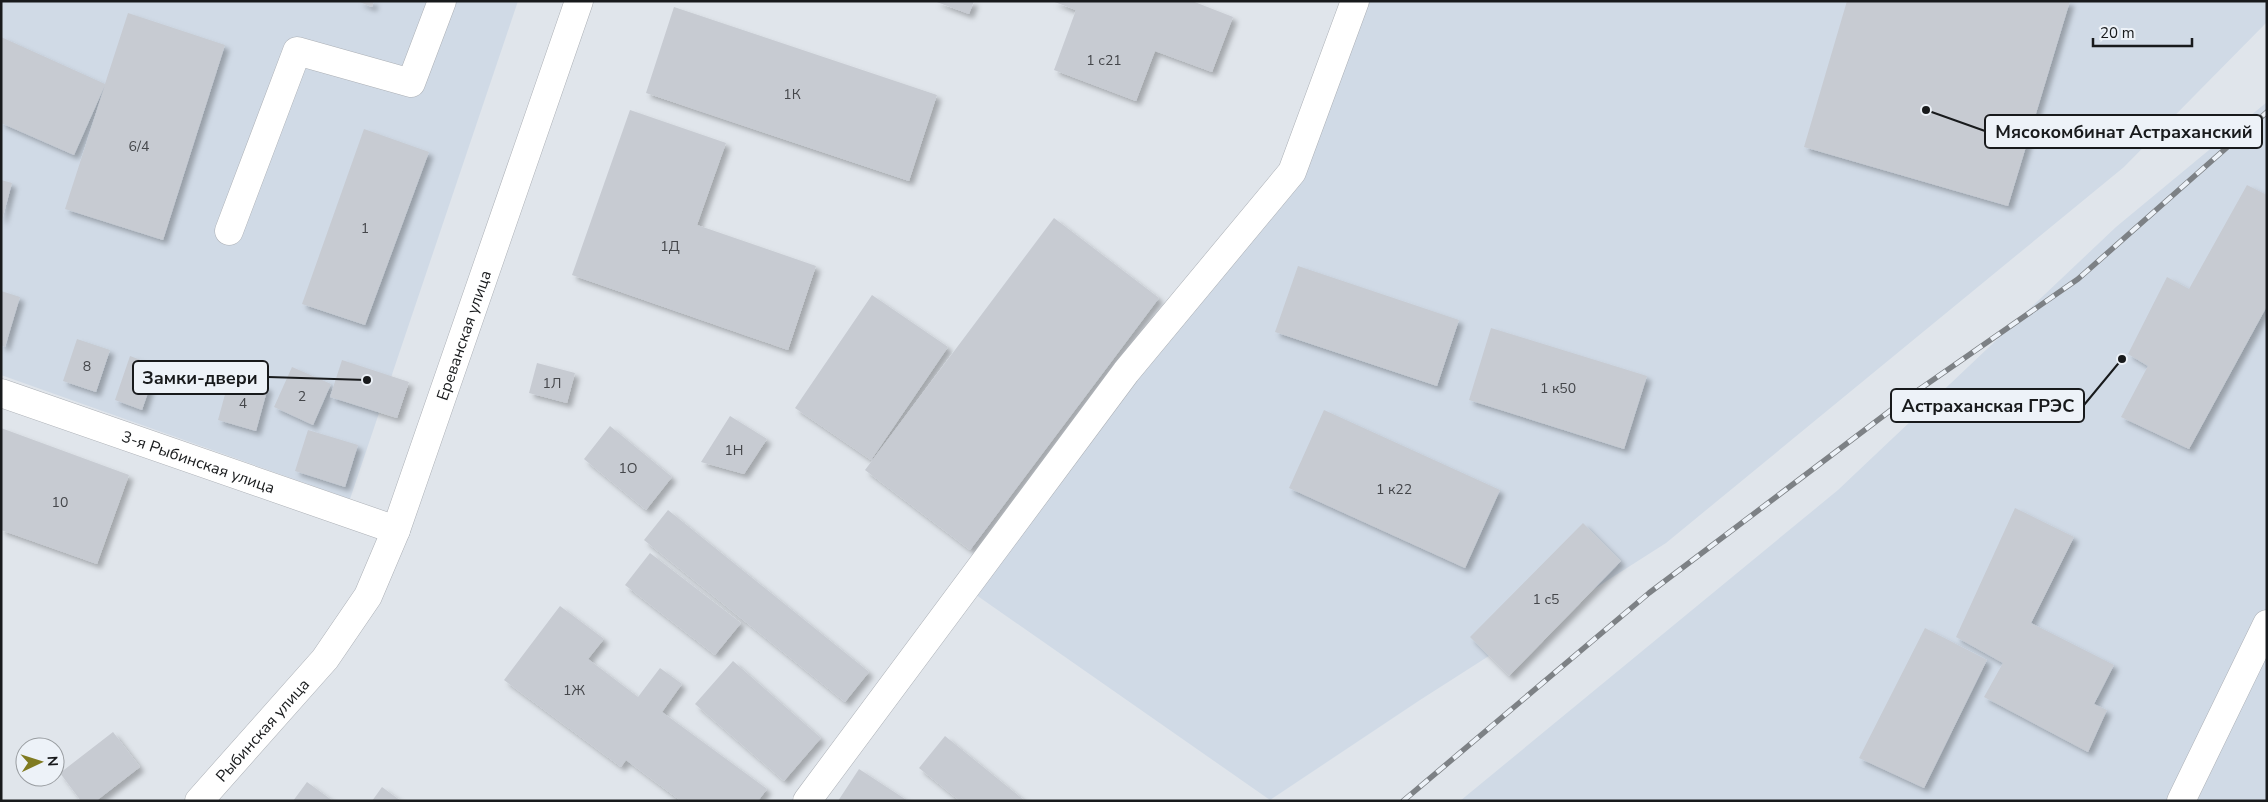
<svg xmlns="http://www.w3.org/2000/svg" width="2268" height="802" font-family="'Nunito Sans',sans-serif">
	<defs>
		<filter id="shadow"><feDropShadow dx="4.5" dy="4.5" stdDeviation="2.5" flood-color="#0004"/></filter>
	</defs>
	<rect width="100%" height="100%" fill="#e0e5eb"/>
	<!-- built -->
	<path fill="#d0dae6" d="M1,1H518L350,499L1,375Z
		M1344,1H2267V22L2124,167L1666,543L1420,700L1270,800L969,590L1282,190Z
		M2267,102V801H1460L1838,490L2116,227Z"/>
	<!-- building -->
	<path fill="#c7cbd2" filter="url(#shadow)" d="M357,1H374L372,7Z
		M934,1H974L969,14Z
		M1052,1H1192L1233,17L1212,72L1155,51L1136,101L1054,70L1076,10Z
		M1847,1H2070L2008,206L1804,147Z
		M674,7L937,95L909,181L646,93Z
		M128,13L225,45L163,240L65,209L105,85L74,155L1,123V37L105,84Z
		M630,110L726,143L697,225L816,266L788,350L572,275Z
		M364,129L429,152L365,325L302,304Z
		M1,180L12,183L2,220H1Z
		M2247,185L2267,195V306L2189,449L2121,417L2148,366L2128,354L2167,277L2189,289Z
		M1054,218L1159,298L970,550L865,470Z
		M1298,266L1459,320L1437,386L1275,332Z
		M1,291L20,297L5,347L1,345Z
		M872,295L948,347L871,460L795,408Z
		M1491,328L1647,376L1624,449L1469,400Z
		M77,339L110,350L96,392L63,381Z
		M130,356L157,366L142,410L115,400Z
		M342,360L409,382L397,418L330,397Z
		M537,363L575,373L567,403L529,393Z
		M292,367L331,384L313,425L274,407Z
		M230,376L268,387L256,431L218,420Z
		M1324,410L1500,490L1465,568L1289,488Z
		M730,416L767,439L744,474L701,462Z
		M610,426L672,477L646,510L584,459Z
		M1,428L129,475L97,564L1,530Z
		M308,430L358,445L345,487L295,471Z
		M2015,508L2074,537L2031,623L2114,665L2094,704L2107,710L2088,752L1984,697L2003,663L1956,637Z
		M668,510L869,672L845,702L644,540Z
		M1583,523L1621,561L1509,676L1470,637Z
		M650,553L741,623L715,655L625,585Z
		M560,606L604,639L588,659L638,697L660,668L682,684L662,712L767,789L758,801H681L626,760L621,767L504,680Z
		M1925,628L1987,660L1924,788L1859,758Z
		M733,661L821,738L784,781L695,704Z
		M113,732L140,767L96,801H81L60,773Z
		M945,736L998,779L1025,801H960L919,768Z
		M859,769L908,801H838Z
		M307,782L333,801H293Z
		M382,787L401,801H372Z"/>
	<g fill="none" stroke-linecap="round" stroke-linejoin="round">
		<!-- minor casing -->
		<g stroke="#acb0b6" stroke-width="29">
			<g id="minor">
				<path d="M229,231L297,51L411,83L442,1"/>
				<path id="s1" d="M1,393L396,530"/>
				<path d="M807,801L1126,372L1292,172L1355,1"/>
				<path d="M2181,801L2267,624"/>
			</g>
		</g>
		<!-- major casing -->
		<g stroke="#acb0b6" stroke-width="29">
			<g id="major">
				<path id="s2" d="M199,801L325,659L368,596L396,530L579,1"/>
			</g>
		</g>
		<!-- minor -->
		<use href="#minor" stroke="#fff" stroke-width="28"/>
		<!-- major -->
		<use href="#major" stroke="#fff" stroke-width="28"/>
		<!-- rail casing -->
		<g stroke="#7d8185" stroke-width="5.5">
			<path id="rail" d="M1403,801L1649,593L1907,398L2078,279L2267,112"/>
		</g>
		<!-- rail -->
		<use href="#rail" stroke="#edf2f8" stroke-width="4" stroke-dasharray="11" stroke-linecap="butt"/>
	</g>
	<g text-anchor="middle" stroke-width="5" stroke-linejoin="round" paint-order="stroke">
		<!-- number labels -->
		<g font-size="14" fill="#44464a">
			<text x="1104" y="65">1 с21</text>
			<text x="792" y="99">1К</text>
			<text x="139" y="151">6/4</text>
			<text x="365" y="233">1</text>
			<text x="670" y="251">1Д</text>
			<text x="87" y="371">8</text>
			<text x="552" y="388">1Л</text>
			<text x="1558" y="393">1 к50</text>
			<text x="302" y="401">2</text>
			<text x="243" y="408">4</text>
			<text x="734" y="455">1Н</text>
			<text x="628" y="473">1О</text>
			<text x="1394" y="494">1 к22</text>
			<text x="60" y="507">10</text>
			<text x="1546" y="604">1 с5</text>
			<text x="574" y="695">1Ж</text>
		</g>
		<!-- street labels -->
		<g font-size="16" fill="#181a1c" stroke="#edf2f8">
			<text dy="6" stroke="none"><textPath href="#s2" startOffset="544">Ереванская улица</textPath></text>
			<text dy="6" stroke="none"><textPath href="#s1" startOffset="209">3-я Рыбинская улица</textPath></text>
			<text dy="6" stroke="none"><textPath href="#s2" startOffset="95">Рыбинская улица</textPath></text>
		</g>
	</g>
	<!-- callouts -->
	<path fill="none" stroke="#181a1c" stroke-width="2" d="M1926 110L1985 131M367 380L268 377M2122 359L2084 405"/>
	<g fill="#181a1c" stroke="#edf2f8" stroke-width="2">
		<circle cx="1926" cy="110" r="5"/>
		<circle cx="367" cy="380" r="5"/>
		<circle cx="2122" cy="359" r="5"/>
	</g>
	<g fill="#edf2f8" stroke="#181a1c" stroke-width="2">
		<rect x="1985" y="115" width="277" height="33" rx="5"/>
		<rect x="133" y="361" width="135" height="33" rx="5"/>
		<rect x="1891" y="389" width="193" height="33" rx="5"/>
	</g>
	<g font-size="18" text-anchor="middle" font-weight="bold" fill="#181a1c">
		<text x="2124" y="138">Мясокомбинат Астраханский</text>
		<text x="200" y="384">Замки-двери</text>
		<text x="1988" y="412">Астраханская ГРЭС</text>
	</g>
	<!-- border -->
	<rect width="2268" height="802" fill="none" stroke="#181a1c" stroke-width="5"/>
	<!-- north arrow -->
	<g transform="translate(40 762) rotate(86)"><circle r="24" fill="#edf2f8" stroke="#989ca0"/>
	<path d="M0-4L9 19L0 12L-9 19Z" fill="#807b21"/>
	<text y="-8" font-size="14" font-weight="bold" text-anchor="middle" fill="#181a1c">N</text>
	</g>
	<!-- scale -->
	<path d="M2093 38v8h99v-8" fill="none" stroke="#181a1c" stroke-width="2.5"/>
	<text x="2100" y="38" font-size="15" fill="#181a1c" stroke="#edf2f8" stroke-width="4" paint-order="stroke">20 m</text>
</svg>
